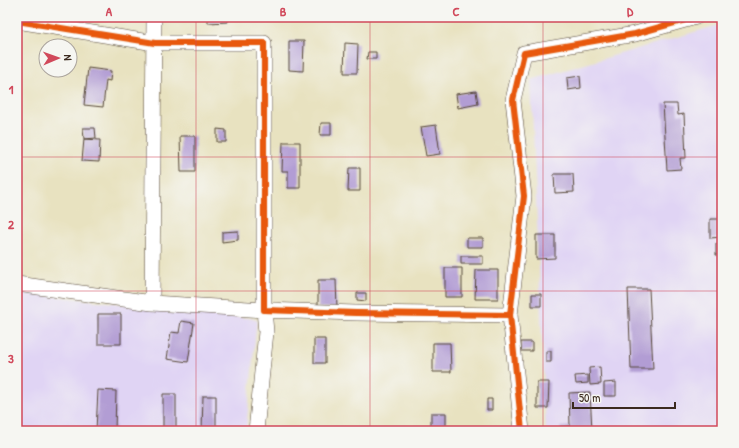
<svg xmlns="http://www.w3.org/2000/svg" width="739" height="448" font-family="'Patrick Hand',sans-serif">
	<rect width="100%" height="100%" fill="#f6f6f2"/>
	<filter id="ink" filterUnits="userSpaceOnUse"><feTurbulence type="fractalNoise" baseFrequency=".025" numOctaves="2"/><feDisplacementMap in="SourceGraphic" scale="8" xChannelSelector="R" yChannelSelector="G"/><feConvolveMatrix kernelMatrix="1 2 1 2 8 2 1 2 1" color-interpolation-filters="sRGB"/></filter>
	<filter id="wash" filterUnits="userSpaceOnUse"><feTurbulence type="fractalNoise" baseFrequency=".012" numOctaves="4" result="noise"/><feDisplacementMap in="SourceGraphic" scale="16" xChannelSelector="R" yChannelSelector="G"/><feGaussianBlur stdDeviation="0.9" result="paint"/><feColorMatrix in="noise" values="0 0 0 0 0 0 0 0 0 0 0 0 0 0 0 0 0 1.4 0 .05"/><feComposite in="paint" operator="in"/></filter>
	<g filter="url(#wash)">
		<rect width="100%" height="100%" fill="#e8e2c0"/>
		<!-- built -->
		<path fill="#e0d4f4" d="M722,24V431H546L531,80Z
			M17,292L257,319L246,431H17Z"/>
		<g id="blocks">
			<!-- building -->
			<path fill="#b29dd4" d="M208,17H227L228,22L208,23Z
				M289,41H304L303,71L289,70Z
				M345,43L358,44L357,73H344Z
				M368,52H376V59H367Z
				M88,68L111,71L110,81L106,80L103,107L84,105Z
				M580,76L581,88L568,90L567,78Z
				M476,91L478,104L458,108L456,94Z
				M663,104H677L678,115L684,114L686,158H680L681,169L667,170Z
				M321,123H331V135H320Z
				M436,125L440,154L426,156L421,127Z
				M83,128H95L96,138L84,139Z
				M217,129L226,130V142H217Z
				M180,136H195V172H181Z
				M84,139L100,140L99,162L82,161Z
				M283,142H300V188H288V171H282Z
				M349,168H360V191H348Z
				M554,174H573L574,192L555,193Z
				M710,219H722V237L710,238Z
				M238,231V240L222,242V232Z
				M536,235H555V258L536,259Z
				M467,238H483V247H467Z
				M716,244H722V255H716Z
				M461,256H483V264H461Z
				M445,268H462V297H445Z
				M476,270H498V299H475Z
				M318,280H336L337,308H318Z
				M628,289H649L653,369H631Z
				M357,293H366V301L357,300Z
				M532,294H541V306H532Z
				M98,314H121V344H98Z
				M181,321L194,323L188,362L167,359L171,332L179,333Z
				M314,339H325V363H314Z
				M521,342H532V351H521Z
				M433,343H450L451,372H433Z
				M546,351H551V362H546Z
				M600,367L601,384L590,385L589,368Z
				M588,375V383L576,384L575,376Z
				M537,382H549L548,408H537Z
				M616,382V396H604V383Z
				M98,390L116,391L115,431H96Z
				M590,392L592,431H561L560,427L570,426L569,393Z
				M163,394H176V431H163Z
				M203,396H216V431H202Z
				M487,399H492V410H487Z
				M431,413H446V431H431Z"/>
		</g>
	</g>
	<g filter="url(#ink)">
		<use href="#blocks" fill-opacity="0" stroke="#554636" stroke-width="1"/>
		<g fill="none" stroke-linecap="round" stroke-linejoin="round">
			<!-- minor casing -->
			<g stroke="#554636" stroke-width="16">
				<path id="minor" d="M17,21L155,43H264V310L356,313L510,315
					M17,284L152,303L264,310L266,332L256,431
					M152,303L154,17
					M522,431L510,315L524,196L513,100L524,53L635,34L696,17"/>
			</g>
			<!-- minor -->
			<use href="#minor" stroke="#fff" stroke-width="15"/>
			<!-- cycleway casing -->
			<g stroke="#f6f6f2" stroke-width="8">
				<path id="cycleway" d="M17,21L155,43H264V310L356,313L510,315
					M522,431L510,315L524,196L513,100L524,53L635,34L696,17"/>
			</g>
			<!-- cycleway -->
			<use href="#cycleway" stroke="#e8590c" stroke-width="6"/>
		</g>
	</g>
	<!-- grid -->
	<path fill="none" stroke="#d1495b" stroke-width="1" stroke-opacity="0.55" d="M196,17V431M370,17V431M543,17V431M17,157H722M17,291H722"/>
	<!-- margin -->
	<rect width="739" height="448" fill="none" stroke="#f6f6f2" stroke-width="44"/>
	<!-- north arrow -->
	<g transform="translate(58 58) rotate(88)"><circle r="19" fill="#f6f6f2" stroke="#aba49d"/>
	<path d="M0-3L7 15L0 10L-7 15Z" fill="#d1495b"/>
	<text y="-6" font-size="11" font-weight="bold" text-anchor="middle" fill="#3b2a1e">N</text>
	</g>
	<!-- scale -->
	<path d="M573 402v6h102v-6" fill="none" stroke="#3b2a1e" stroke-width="2"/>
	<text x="579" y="402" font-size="12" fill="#3b2a1e" stroke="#f6f6f2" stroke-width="3" paint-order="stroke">50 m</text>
	<rect x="22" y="22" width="695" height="404" fill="none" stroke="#d1495b" stroke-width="1.5"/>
	<g font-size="13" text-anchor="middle" font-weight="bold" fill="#d1495b">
		<text x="109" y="16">A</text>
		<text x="283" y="16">B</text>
		<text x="456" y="16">C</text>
		<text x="630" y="16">D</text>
		<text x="11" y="94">1</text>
		<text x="11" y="229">2</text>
		<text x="11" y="363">3</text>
	</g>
</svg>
